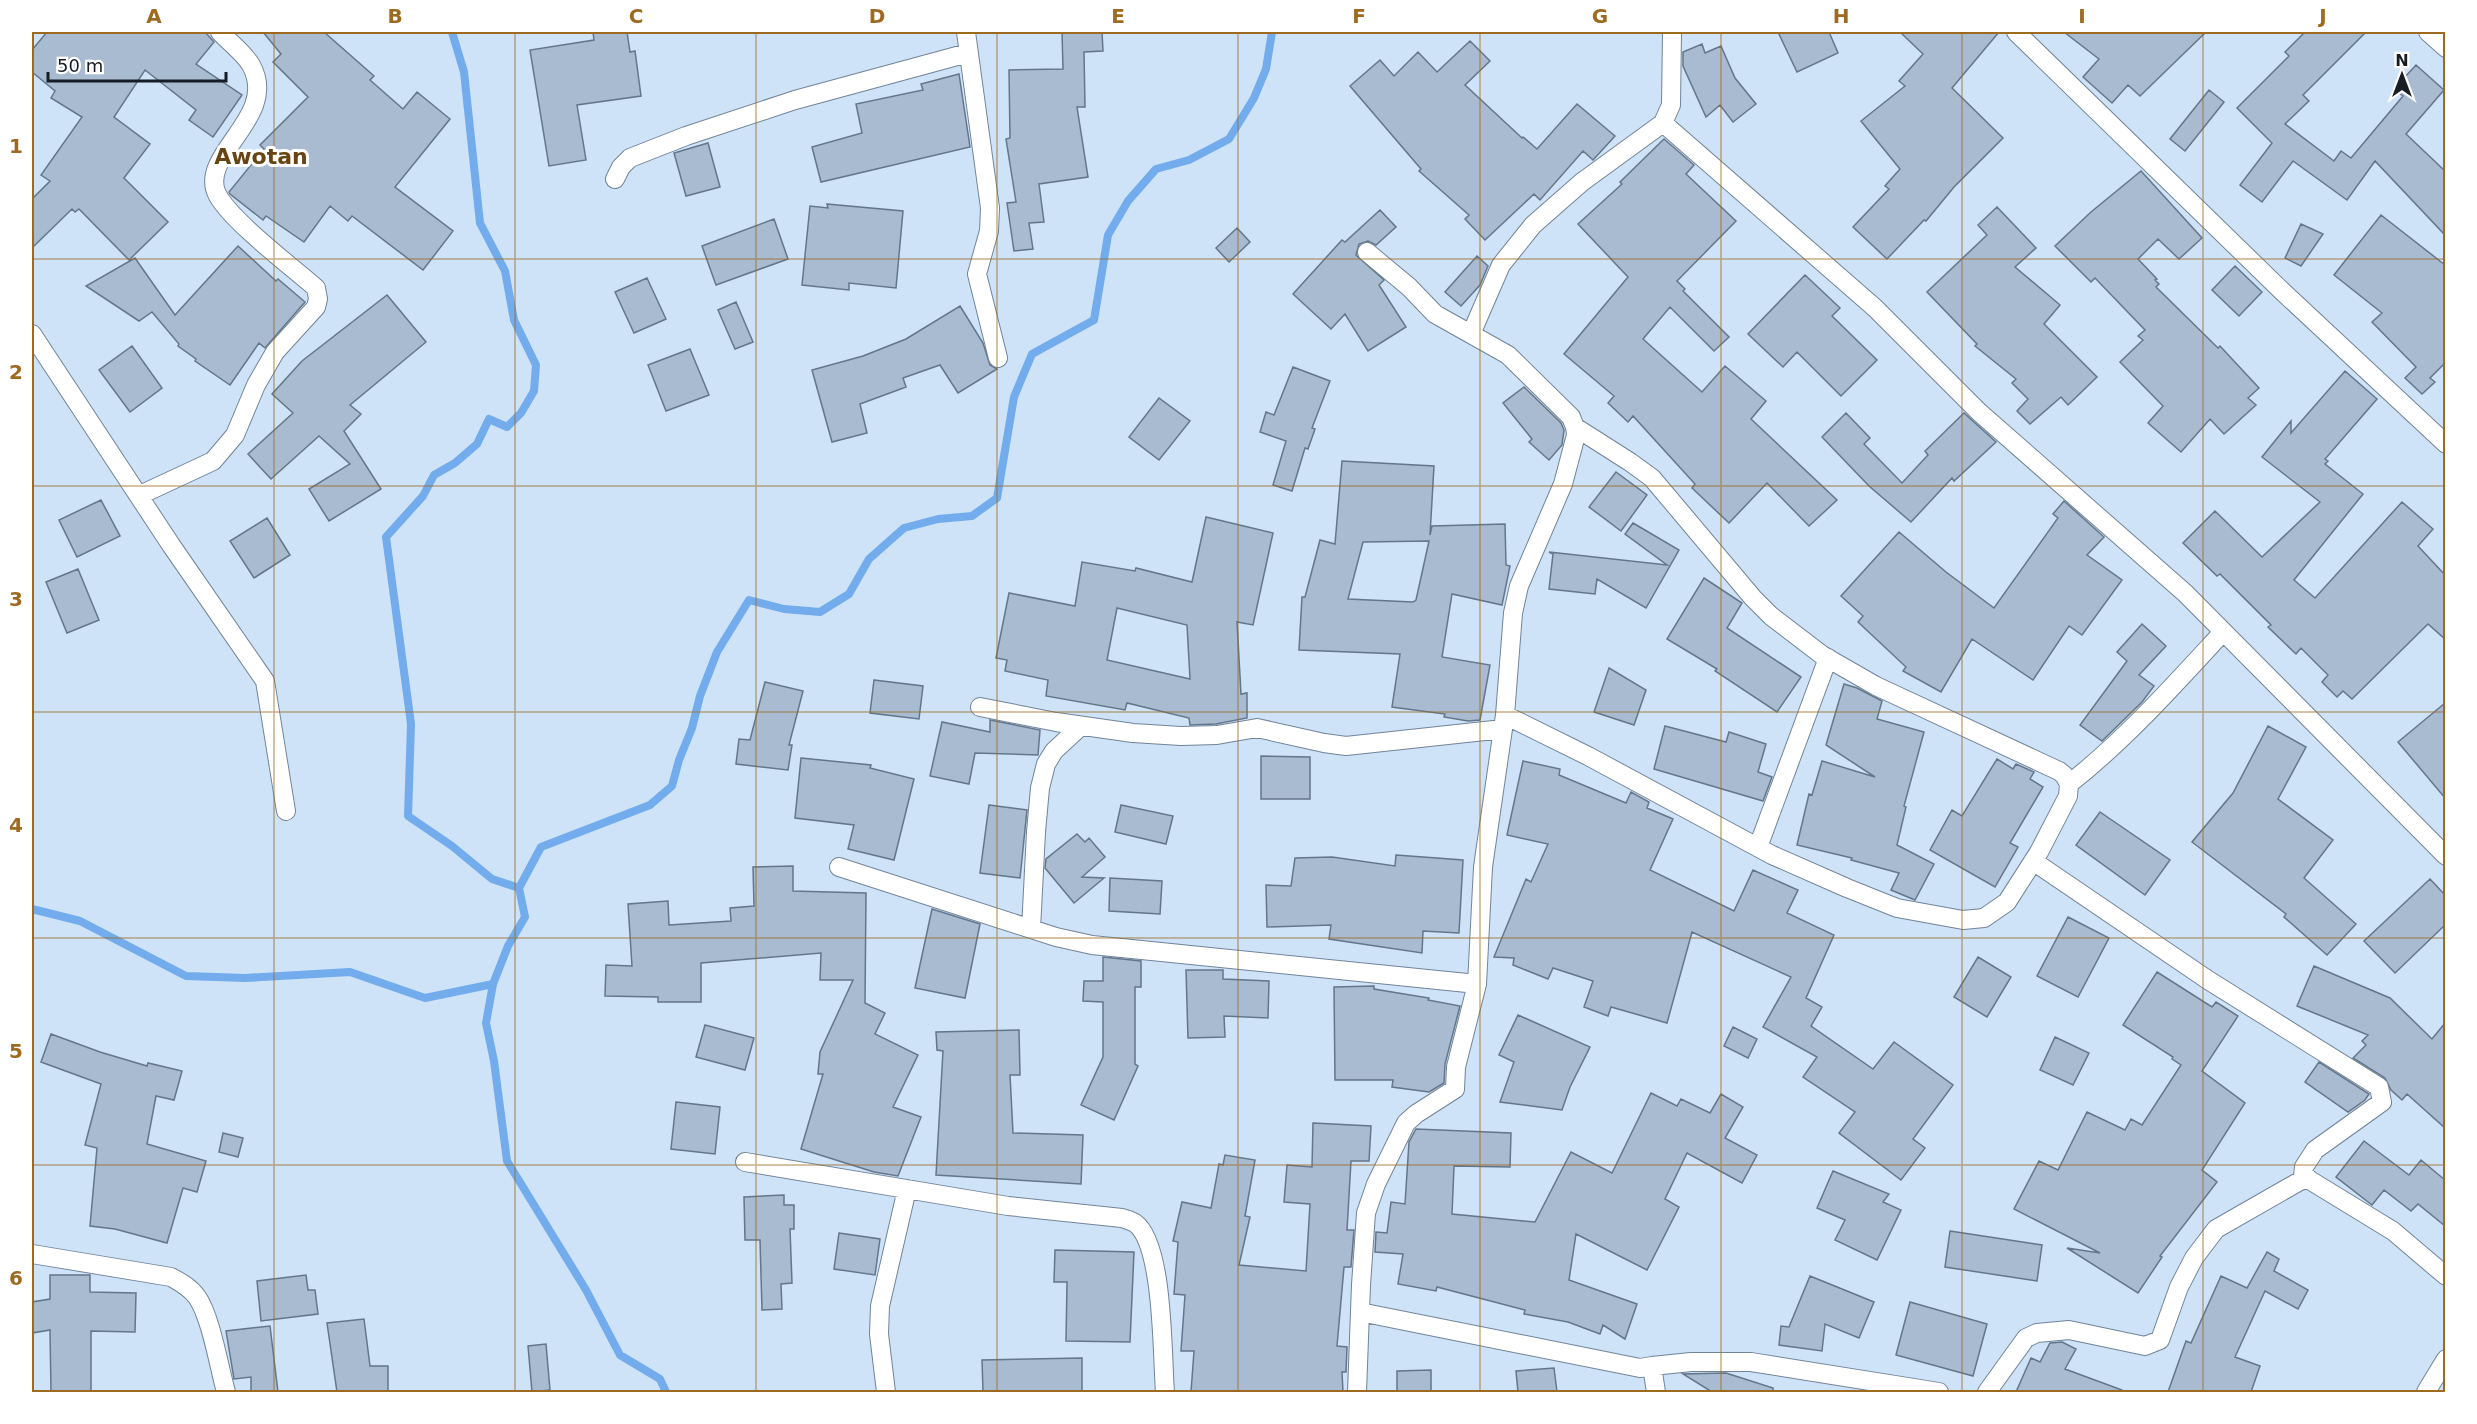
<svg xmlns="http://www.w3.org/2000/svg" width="2477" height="1424" font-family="'DejaVu Sans',sans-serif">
	<rect width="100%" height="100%" fill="#cee2f8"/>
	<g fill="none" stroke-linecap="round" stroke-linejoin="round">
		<!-- stream -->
		<path stroke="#72acec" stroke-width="8" d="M452,32L464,72L480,223L505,271L514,320L536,365L534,391L521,413L507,427L489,419L477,444L455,463L434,475L423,496L386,537L411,724L408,816L452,846L492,879L519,888L525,917L508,946L493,984L486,1023L494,1061L507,1161L586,1290L620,1355L660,1379L666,1392
			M519,888L541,847L650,805L672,786L679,760L692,728L700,696L717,652L749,600L784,609L820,612L849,594L869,559L904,528L938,519L972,516L997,498L1014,397L1032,354L1094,320L1108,235L1128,201L1156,169L1189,160L1229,139L1254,98L1266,69L1272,32
			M32,909L80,921L186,976L245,978L350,972L425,998L493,984"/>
	</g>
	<!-- building -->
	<path fill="#a9bbd1" stroke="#647689" stroke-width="1.5" fill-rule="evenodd" d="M47,32H205L214,42L196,64L242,95L213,137L189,120L196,110L145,70L114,117L150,144L124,178L168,222L129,260L79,209L75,212L72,209L32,248V199L50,181L41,175L82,117L51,98L55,91L32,72V50Z
		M263,32H324L374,76L370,80L403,109L417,92L450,119L395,187L453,231L423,270L352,216L348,221L330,206L304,242L266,216L263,220L230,194L229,192L264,149L260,145L308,97L273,62L281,54Z
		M593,32H627L630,52L635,51L641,96L577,105L586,160L549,166L530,50L594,40Z
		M1062,32H1102L1103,51L1084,52L1085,107H1077L1088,177L1039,184L1044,222L1029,223L1033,249L1014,251L1007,203L1016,202L1006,139L1010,138L1009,70L1063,69Z
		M1778,32H1829L1838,53L1797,72Z
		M1900,32H1999L1952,88L2003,138L1954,187L1926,221L1924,220L1887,259L1853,227L1889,189L1885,186L1900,169L1861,121L1905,86L1899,81L1923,54Z
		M2064,32H2206L2140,96L2128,85L2112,103L2083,77L2099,59Z
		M2305,32H2366L2303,95L2309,101L2285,124L2334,161L2341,151L2351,158L2403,96L2394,89L2416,65L2444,90L2406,134L2445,171V235L2375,161L2347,200L2293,161L2262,202L2240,185L2272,143L2237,108L2289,56L2285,52Z
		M1470,41L1490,61L1465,85L1522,138L1523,137L1537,149L1577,104L1615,136L1593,160L1583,151L1540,200L1534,194L1485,240L1465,219L1469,215L1419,171L1421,169L1350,86L1380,60L1394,76L1418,52L1437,72Z
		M1702,44L1705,53L1721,46L1735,78L1756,104L1733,122L1720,105L1706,117L1683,66V52Z
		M959,74L970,147L821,182L812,147L862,133L856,104L923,90L921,84Z
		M2209,90L2224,102L2185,151L2170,139Z
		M1664,139L1694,165L1686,174L1736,221L1677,281L1685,289L1683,291L1729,337L1714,351L1670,307L1643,339L1702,392L1725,366L1766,401L1751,419L1837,500L1809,526L1767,483L1729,523L1692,488L1695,484L1633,416L1628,422L1608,403L1614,396L1564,354L1628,277L1578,224L1622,184L1620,182Z
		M708,143L720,187L686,196L674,153Z
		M2141,171L2202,238L2179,259L2158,239L2138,259L2157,279L2155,280L2159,284L2156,287L2218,348L2220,346L2259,388L2248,398L2256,405L2224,434L2210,419L2181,452L2148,423L2163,406L2120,362L2143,340L2138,336L2145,330L2095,278L2091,282L2055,246L2091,212Z
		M827,204L903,211L896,288L849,283V290L802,285L810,206L828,208Z
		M1997,207L2036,248L2015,267L2060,305L2044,324L2097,377L2068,405L2061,397L2030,424L2017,411L2028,399L2012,383L2016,379L1975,346L1977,344L1927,292L1987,235L1978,225Z
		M1380,210L1396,227L1376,245L1368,241L1359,244L1356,255L1384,280L1379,285L1406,327L1368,351L1345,314L1331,329L1293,294L1342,240L1345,242Z
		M2381,215L2445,265V363L2430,378L2435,382L2422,394L2405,378L2416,367L2372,322L2382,313L2334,275Z
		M774,219L788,259L716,285L702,246Z
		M2301,224L2323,234L2301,266L2285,258Z
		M1237,228L1250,242L1229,262L1216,248Z
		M238,246L276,281L278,279L305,302L265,348L259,343L230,385L195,361L196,359L178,346L179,344L152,312L139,321L86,286L135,258L175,315Z
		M1477,256L1488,266L1480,285L1461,306L1445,292Z
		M2235,266L2262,292L2239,316L2212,290Z
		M1805,275L1840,308L1832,316L1877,360L1841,396L1797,352L1783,367L1748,334Z
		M647,278L666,319L634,333L615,292Z
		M387,295L426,342L350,405L361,414L344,431L381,489L329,521L309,489L350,464L319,436L271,479L248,454L293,413L272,394L302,361Z
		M736,302L753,342L735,349L718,310Z
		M960,306L983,343L990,365L997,369L958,393L940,365L903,378L906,387L860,404L867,433L832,442L812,370L863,356L906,339Z
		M132,346L162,388L130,412L99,370Z
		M690,349L709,395L666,411L648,365Z
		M1293,367L1330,381L1312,428L1315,429L1308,449L1305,448L1292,491L1273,485L1286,441L1260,432L1266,412L1274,415Z
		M2345,371L2377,399L2325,459L2328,461L2325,464L2363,494L2294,580L2315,598L2402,502L2433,529L2418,546L2445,575V639L2428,624L2352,699L2343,691L2337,697L2322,682L2328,675L2301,648L2296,654L2268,627L2271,625L2220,574L2217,576L2183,543L2215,511L2262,557L2320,502L2262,457L2291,421V433Z
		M1524,387L1561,423L1564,430L1562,445L1549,460L1529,442L1532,439L1503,403Z
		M1159,398L1190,421L1159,460L1129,437Z
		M1846,413L1870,438L1864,444L1902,483L1928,455L1925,451L1964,413L1996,442L1954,481L1952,478L1911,522L1869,486L1822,437Z
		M1342,461L1434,466L1430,535L1432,526L1505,524L1506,565L1510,566L1502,605L1452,594L1442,657L1490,665L1480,720L1468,721L1444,717L1445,714L1392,707L1400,654L1299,650L1302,597H1305L1320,540L1335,544ZM1429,541L1416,600L1413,602L1348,599L1363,542Z
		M1616,472L1647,495L1621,531L1589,507Z
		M101,500L120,536L77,557L59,520Z
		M2064,501L2104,537L2087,555L2122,580L2082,635L2069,626L2033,680L1972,639L1941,692L1903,671L1906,667L1858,622L1863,616L1841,596L1899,532L1946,572L1994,608L2058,518L2053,514Z
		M1206,517L1273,533L1253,625L1237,622L1241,694L1247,693V718L1216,724L1190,725L1189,718L1127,703L1125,710L1046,696L1048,680L1005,671L1007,660L996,658L1009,593L1075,606L1082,562L1135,571L1136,568L1192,582ZM1117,608L1187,625L1190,679L1107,660Z
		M267,518L290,555L254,578L230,541Z
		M1633,523L1679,550L1646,608L1597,579L1595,594L1549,589L1553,554L1549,552L1667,565L1625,534Z
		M78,569L99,620L67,633L46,582Z
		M1704,578L1742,603L1727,628L1801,677L1777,712L1715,671L1717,669L1667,639Z
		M2142,624L2166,646L2139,675L2154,686L2142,702L2102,741L2080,725L2127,661L2117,652Z
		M1609,668L1646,690L1634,725L1594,712Z
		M874,680L923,686L919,719L870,713Z
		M765,682L803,691L789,745H792L788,770L736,764L739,739L750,740Z
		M1844,684L1857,688L1882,701L1877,719L1924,732L1904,806L1906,807L1897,845L1934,864L1915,900L1891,890L1899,873L1851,860L1852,858L1797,845L1809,794L1812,795L1822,761L1875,777L1826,745Z
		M2445,703V798L2398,742Z
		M990,720L1040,730L1038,755L975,753L969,784L930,776L942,722L990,732Z
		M1665,726L1726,742L1729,732L1766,744L1758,772L1772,777L1763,801L1654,769Z
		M2268,726L2306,747L2278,799L2333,840L2304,878L2356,924L2327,955L2284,917L2286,914L2192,842L2233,793Z
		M1261,756L1310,757V799H1261Z
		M801,758L871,765L870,768L914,779L894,860L848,849L854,825L795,818Z
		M1997,759L2013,769L2016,764L2034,772L2030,779L2043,787L2010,843L2018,847L1995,887L1930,850L1952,810L1962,816Z
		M1523,761L1560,769L1559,775L1626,803L1631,792L1649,802L1647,808L1673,819L1650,870L1734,911L1753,870L1798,890L1787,913L1834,935L1806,998L1822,1007L1811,1026L1873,1069L1894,1042L1953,1085L1913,1139L1925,1148L1901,1180L1839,1133L1855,1112L1803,1077L1817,1057L1763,1027L1791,977L1692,932L1667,1023L1611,1007L1608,1016L1584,1007L1593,981L1553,968L1548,979L1513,965L1514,958L1494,957L1526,879L1531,882L1548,844L1507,835Z
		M989,805L1027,810L1020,878L980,873Z
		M1121,805L1173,816L1166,844L1115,832Z
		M2100,812L2170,860L2145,895L2076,845Z
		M1077,834L1085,842L1089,838L1105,857L1082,877L1104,878L1074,903L1045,868L1046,859Z
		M1396,855L1463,860L1459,933L1423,931L1422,953L1329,939L1331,925L1267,927L1266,885L1291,886L1295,858L1332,857L1395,866Z
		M793,866V891L866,893L865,1003L885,1013L875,1034L918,1055L893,1107L921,1117L898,1176L874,1172L801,1149L823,1074H818L820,1052L853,980H820L821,953L701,963V1002H658V997L605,996L606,965L632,966L628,904L668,901L669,925L731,921L730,908L754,906L753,867Z
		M1110,878L1162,881L1160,914L1109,911Z
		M2430,879L2445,895V925L2395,973L2364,941Z
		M932,909L980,924L965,998L915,988Z
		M2068,917L2109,938L2078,997L2037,976Z
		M1103,957L1141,961V987H1135V1064L1138,1066L1114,1120L1081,1105L1103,1057V1002L1083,1001L1084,981H1103Z
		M1978,957L2011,977L1987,1017L1954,997Z
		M2314,966L2390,998L2432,1039L2445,1023V1128L2407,1094L2402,1100L2391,1090L2385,1078L2353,1058L2366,1045L2362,1041L2368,1035L2297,1006Z
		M1186,970H1223V979L1269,981L1268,1018L1224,1016L1225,1037L1188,1038Z
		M2157,972L2212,1007L2216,1002L2238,1016L2202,1071L2245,1103L2202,1170L2217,1182L2160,1256L2162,1257L2138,1293L2067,1248L2100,1253L2014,1209L2039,1161L2058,1170L2087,1112L2125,1130L2131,1119L2142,1125L2181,1065L2172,1059L2173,1057L2123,1025Z
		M1374,986V989L1429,998L1428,1000L1460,1006L1445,1064L1444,1083L1429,1092L1392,1087L1393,1080H1335L1334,987Z
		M1518,1015L1590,1047L1570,1087L1562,1110L1500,1102L1514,1062L1499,1055Z
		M705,1025L754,1038L745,1070L696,1057Z
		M1733,1027L1757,1039L1748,1058L1724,1046Z
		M1019,1030L1020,1075H1010L1013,1133L1083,1135L1081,1184L936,1175L943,1051L937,1050L936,1032Z
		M51,1034L100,1052L147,1066L148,1063L182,1071L174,1100L156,1096L147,1144L206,1161L197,1192L183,1188L167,1243L115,1229L90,1226L97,1148L85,1145L101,1084L41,1062Z
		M2055,1037L2089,1053L2073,1085L2040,1070Z
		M2319,1062L2369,1094L2365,1100L2348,1112L2305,1082Z
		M1651,1093L1677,1106L1681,1099L1710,1113L1721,1094L1743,1107L1725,1138L1757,1155L1742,1183L1687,1153L1665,1199L1679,1207L1647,1270L1576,1234L1569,1280L1637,1304L1625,1339L1603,1325L1600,1334L1568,1322L1524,1314L1525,1310L1437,1287L1436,1291L1398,1284L1403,1254L1375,1252L1376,1232L1387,1233L1391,1202L1405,1204L1409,1142L1416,1129L1511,1133L1510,1167L1454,1166L1452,1214L1535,1222L1571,1152L1612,1173Z
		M676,1102L720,1107L715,1154L671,1149Z
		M1313,1123L1371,1126L1369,1161H1351L1347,1230H1354L1351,1267H1344L1337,1346L1347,1347L1346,1372H1342L1343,1392H1191L1194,1351H1181L1185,1295L1174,1294L1178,1242L1173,1241L1182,1202L1211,1208L1219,1164L1223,1165L1225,1155L1255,1160L1245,1216L1250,1217L1239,1265L1306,1271L1310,1204L1284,1202L1287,1165L1312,1167Z
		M223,1133L243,1138L238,1157L219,1152Z
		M2364,1141L2409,1175L2421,1160L2445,1180V1226L2418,1204L2411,1211L2384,1190L2372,1205L2336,1177Z
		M1833,1171L1889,1194L1883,1202L1901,1210L1877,1260L1835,1240L1845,1220L1817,1208Z
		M784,1195V1205H794V1229H790L792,1283L781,1284L782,1309L762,1310L760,1240H745L744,1197Z
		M1950,1231L2042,1245L2037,1281L1945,1267Z
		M839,1233L880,1239L875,1275L834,1269Z
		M1055,1250L1134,1252L1130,1342L1066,1341L1067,1282H1054Z
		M2267,1252L2279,1259L2274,1271L2308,1290L2298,1309L2265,1291L2235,1357L2260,1366L2251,1392H2168L2186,1341L2191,1343L2221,1276L2247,1288Z
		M50,1275H90V1292L136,1293L135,1332L91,1331V1392H51L50,1330L32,1333V1302L50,1299Z
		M306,1275L308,1290H315L318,1314L261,1321L257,1281Z
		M1810,1276L1874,1302L1859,1338L1825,1324L1822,1351L1779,1345L1781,1326L1789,1327Z
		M1910,1302L1987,1324L1973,1376L1896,1355Z
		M364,1319L370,1366H388V1392H337L327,1323Z
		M270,1326L278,1392H251V1377L234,1379L226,1331Z
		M2062,1342L2076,1349L2065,1369L2122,1390V1392H2016L2031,1358L2040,1362L2050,1343Z
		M546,1344L550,1390L532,1392L528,1346Z
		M1082,1358V1392H983L982,1360Z
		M1554,1368L1557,1392H1518L1516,1371Z
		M1431,1370V1392H1397V1371Z
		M1726,1373L1773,1388V1392H1712L1683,1374Z"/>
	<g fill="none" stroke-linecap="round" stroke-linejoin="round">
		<!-- minor casing -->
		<g stroke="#728498" stroke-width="20">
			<path id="minor" d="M966,32L990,208L989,231L977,274L998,358
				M2016,32L2283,292L2446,444
				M2428,32L2446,48
				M1663,123L1875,308L1979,412L2185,593L2446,856
				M615,179L621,167L630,158L686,136L795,100L968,53
				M32,334L171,545L265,681L286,811
				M1471,334L1501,265L1533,225L1582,182L1663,123L1671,105L1672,32
				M140,495L213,461L235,435L256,385L275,352L316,307L318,299L316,288C292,267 229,219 217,194C198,154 280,117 251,65C244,53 229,42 220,32
				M980,707L1056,722L1133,733L1181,736L1217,735L1257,728L1324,743L1346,746L1503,729
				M1505,715L1588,756L1772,855L1847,888L1897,908L1963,920L1984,918L2007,902L2039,852L2068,796L2069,784L2064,775L2059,771L1876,686L1822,655L1771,616L1753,598L1652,478L1630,462L1575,427
				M2069,784C2126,739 2174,685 2223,632
				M1758,847L1828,658
				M2033,861L2208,980L2379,1087L2382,1102L2315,1150L2304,1167L2303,1176L2393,1231L2446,1276
				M839,867L1056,937L1092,945L1477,984
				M1031,929L1036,832L1040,788L1046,764L1054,751L1081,726
				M745,1162L1008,1206L1122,1218C1126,1219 1131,1221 1135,1223C1164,1244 1162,1356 1165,1392
				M32,1254L171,1277C180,1282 190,1287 197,1297C211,1317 219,1367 226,1392
				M1360,1312L1640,1368L1652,1366L1656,1392
				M1652,1366L1691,1362H1751L1939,1392
				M886,1392L879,1334L880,1306L907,1189
				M1357,1392L1361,1285L1366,1213L1376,1184L1406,1123L1416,1114L1455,1089L1456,1067L1477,984L1483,867L1505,715L1513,613L1519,586L1563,484L1576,435L1575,427L1571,417L1508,355L1435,314L1409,287L1367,252
				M1987,1392L2026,1338L2037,1333L2069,1330L2145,1346L2160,1340L2179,1287L2194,1258L2216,1229L2307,1177
				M2426,1392L2446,1359"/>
		</g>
		<!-- minor -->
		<use href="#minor" stroke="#fff" stroke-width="18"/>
	</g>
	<!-- grid -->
	<path fill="none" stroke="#9d6a20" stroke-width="1.5" stroke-opacity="0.55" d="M274,32V1392M515,32V1392M756,32V1392M997,32V1392M1238,32V1392M1480,32V1392M1721,32V1392M1962,32V1392M2203,32V1392M32,259H2446M32,486H2446M32,712H2446M32,938H2446M32,1165H2446"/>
	<g text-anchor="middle" stroke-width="6" stroke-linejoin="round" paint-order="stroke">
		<!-- neighbourhood labels -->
		<g font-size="22" font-weight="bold" fill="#674411" stroke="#fff">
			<text x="261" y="164">Awotan</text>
		</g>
	</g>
	<!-- border -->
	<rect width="2477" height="1424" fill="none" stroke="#ffffff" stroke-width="66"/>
	<!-- north arrow -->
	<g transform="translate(2402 75)" stroke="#ffffff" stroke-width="4.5" paint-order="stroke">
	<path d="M0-4.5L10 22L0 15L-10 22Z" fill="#161d25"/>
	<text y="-9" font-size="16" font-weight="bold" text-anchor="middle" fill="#161d25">N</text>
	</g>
	<!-- scale -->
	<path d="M48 72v9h178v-9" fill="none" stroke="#161d25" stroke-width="3"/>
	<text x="57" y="72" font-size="18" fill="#161d25" stroke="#ffffff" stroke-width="4.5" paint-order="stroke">50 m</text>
	<rect x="33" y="33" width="2411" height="1358" fill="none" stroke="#9d6a20" stroke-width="2"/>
	<g font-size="20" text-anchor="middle" font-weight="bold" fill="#9d6a20">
		<text x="154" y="23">A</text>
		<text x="395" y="23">B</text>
		<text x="636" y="23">C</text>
		<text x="877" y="23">D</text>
		<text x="1118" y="23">E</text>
		<text x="1359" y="23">F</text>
		<text x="1600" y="23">G</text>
		<text x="1841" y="23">H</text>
		<text x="2082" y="23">I</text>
		<text x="2323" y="23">J</text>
		<text x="16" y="153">1</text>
		<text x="16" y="379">2</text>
		<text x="16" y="606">3</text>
		<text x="16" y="832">4</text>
		<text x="16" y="1058">5</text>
		<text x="16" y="1285">6</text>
	</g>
</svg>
